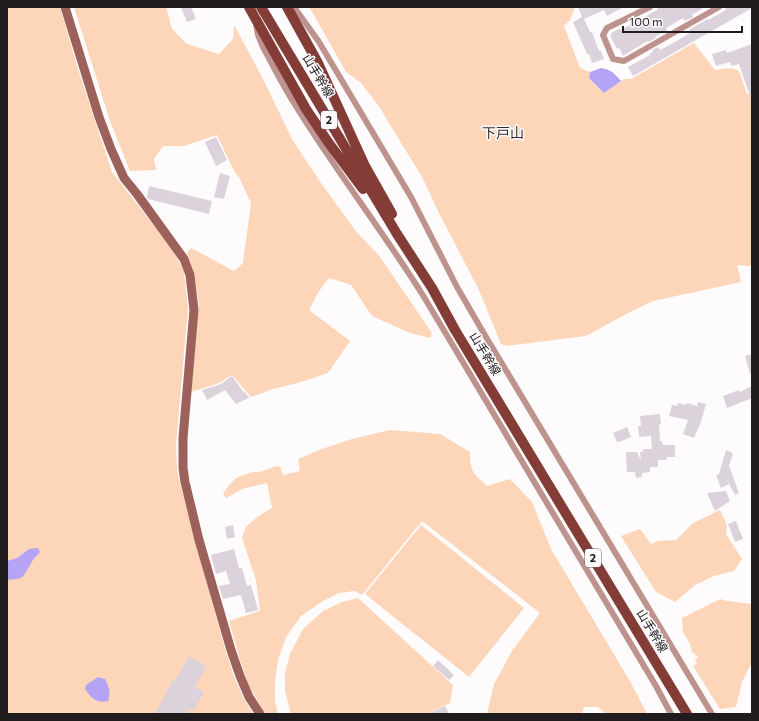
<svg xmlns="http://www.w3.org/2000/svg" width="759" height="721" font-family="Commissioner,'Noto Sans JP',sans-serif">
	<rect width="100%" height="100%" fill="#fdfbfc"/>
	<!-- green -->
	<path fill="#fdd5b8" d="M7,7H60L78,69L112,172L173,250L184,272L188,308L176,445L177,468L178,476L223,642L234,677L244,699L253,714H7Z
		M74,7H166L172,29L187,44L219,54L233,39L234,25L262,77L293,141L323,186L355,230L380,257L432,333L430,338L410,333L372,316L351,285L329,278L319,291L309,310L350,341L328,373L298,383L273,389L251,397L232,375L219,383L191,392L199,304L194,273L187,253L191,248L234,271L243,263L251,203L240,179L234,171L217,135L184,146H163L154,159L156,170L130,171L110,121Z
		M311,7H575L570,20L564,26L580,68L590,72L589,78L604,93L624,79H631L694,43L715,70L731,68L739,71L747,94H752V264L749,266L737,265L741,282L653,301L628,313L586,336L507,346L501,344L479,290L440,215L422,177L378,105L361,83L346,72L310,8Z
		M390,430L440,434L470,452C470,471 473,473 487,486L510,479L532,502L551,549L631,683L647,714H606L598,707H584L582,714H487L494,684L512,651L540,613L422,521L362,595L355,591L339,593L323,601L301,616L286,637L278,660L275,681V702L278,714H265L248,684L239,656L229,621L260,611L256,580L242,538L246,527L256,518L272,508L267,483L242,489L226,498L223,494L229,485L238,477L253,472H259L277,466L280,467L283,475L300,471L298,459L322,449L352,439Z
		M720,510L727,525L726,534L742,559L734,571L714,576L695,585L675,602L656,592L621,536L640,529L651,544L658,541L676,540L693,523Z
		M421,525L524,608L469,677L365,594Z
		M358,598L453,685L450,703L427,714H291L285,691V673L290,654L303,629L323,611L342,602Z
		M720,599L727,601L752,604V662L742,682L736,707L720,709L693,666L697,664L695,660L698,657L692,652L690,644L683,632L682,618Z"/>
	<!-- water -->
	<path fill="#b5a4f5" d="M601,68C612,70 614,73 621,81L604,93L589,78L590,72Z
		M38,548L40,552L33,560L24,575L21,578L16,579L7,580V561L17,558L29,549Z
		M98,677L105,679C109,687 111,692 108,701C97,704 91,698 85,689L86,685Z"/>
	<!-- building -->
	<path fill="#dbd2db" d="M181,7H191L196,19L187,22Z
		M578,7H624L607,16L604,10L584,19L590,32H592L599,51H601L604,59L592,63L589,54H587L573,22L582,17Z
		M660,7H705L692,15L693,17L685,21L683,18L666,28L667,30L655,37L656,38L648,42L647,41L623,56L619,48L617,49L610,36L612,35L611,33L619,29L620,30L657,10V9Z
		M729,7H752V8L633,76L628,67L650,55L649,54L653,52L652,50L658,47L660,50L675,42L690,33L689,31L690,30V29L708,19V20L726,10L725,9Z
		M752,44V99H751L739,64L732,66L730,62L716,66L712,54L726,50L727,53Z
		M216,137L227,160L216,166L205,142Z
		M220,173L230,176L224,199L214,197Z
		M149,186L212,201L209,214L148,199L147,197Z
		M752,354V374H750L745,356Z
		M232,376L244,393L245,392L249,398L236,404L225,390L207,400L202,390L221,384Z
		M752,386V398L727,408L723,396L739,390L740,392Z
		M698,402L706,404L701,422L694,438L683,434L688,420L669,416L672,405L677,406L678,403L686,405L687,403L697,406Z
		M660,414L661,424L659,425L660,441H662L663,445H675V457H667V460H658V467H650V472L642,473V477L636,478L635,472H627L626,452H637L641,461L640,452H643V449H652L651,436L639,437L638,426H641L640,416Z
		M627,427L631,437L619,442H617L613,433Z
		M726,450L733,453L729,466L739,493L735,495L729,484L721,488L716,475L719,474Z
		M726,491L730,501L715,511L707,493Z
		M736,521L743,539L735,542L728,524Z
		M233,525L235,537L227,539L225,527Z
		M234,549L239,568H242L247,586L251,585L258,610L246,613L241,595L223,599L219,586L230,584L226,571L216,574L211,555Z
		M189,656L206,666L195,687L204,692L199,702H198L193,711L189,709L186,714H155L173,680L176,679Z
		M438,660L454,675L449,680L433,666Z
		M445,706L449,714H428Z"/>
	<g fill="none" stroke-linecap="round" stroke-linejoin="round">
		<!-- street -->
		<path stroke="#be938e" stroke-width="6" d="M294,7L319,42L411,197L457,287L483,332L712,714
			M650,7L607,28L603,35L613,59L624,61L719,7
			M256,24L258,35L262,45C272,64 282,84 294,103C335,170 383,231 424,297L656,686L671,714"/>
		<!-- secondary -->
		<path stroke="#9c615b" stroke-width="9" d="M65,7L99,117L111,149L124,178L137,194L184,259L190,275L194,310L183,438V468L185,482L199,540L231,650L240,676L249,697L260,714"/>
		<!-- primary -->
		<path stroke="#833c36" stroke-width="10" d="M249,7L306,109L328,142L363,189
			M261,7L397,234L432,288L455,330L687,714
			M287,7L318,63L365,166L392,214"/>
	</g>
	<g text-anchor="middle" stroke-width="3" stroke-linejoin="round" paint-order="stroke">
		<!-- shield labels -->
		<g fill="#fdfbfc" stroke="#625e60" stroke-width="1">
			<rect x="321" y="111" width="16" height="18" rx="3"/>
			<rect x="585" y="549" width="16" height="18" rx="3"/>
		</g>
		<g font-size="11" font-weight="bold" fill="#201b1d">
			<text x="329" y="124">2</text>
			<text x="593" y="562">2</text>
		</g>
		<!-- street labels -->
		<g font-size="12" fill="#201b1d" stroke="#fdfbfc">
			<text transform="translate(318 76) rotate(59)" y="4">山手幹線</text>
			<text transform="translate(485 354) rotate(59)" y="4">山手幹線</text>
			<text transform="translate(652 631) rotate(59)" y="4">山手幹線</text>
		</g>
		<!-- quarter labels -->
		<g font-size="14" fill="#362c2f" stroke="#fdfbfc">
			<text x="503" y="138">下戸山</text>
		</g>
	</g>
	<!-- border -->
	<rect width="759" height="721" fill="none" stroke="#201b1d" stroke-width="16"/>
	<!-- scale -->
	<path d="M623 26v6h119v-6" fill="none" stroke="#201b1d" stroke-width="2"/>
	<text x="629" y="26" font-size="12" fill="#201b1d" stroke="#fdfbfc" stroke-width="3" paint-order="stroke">100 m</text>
</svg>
